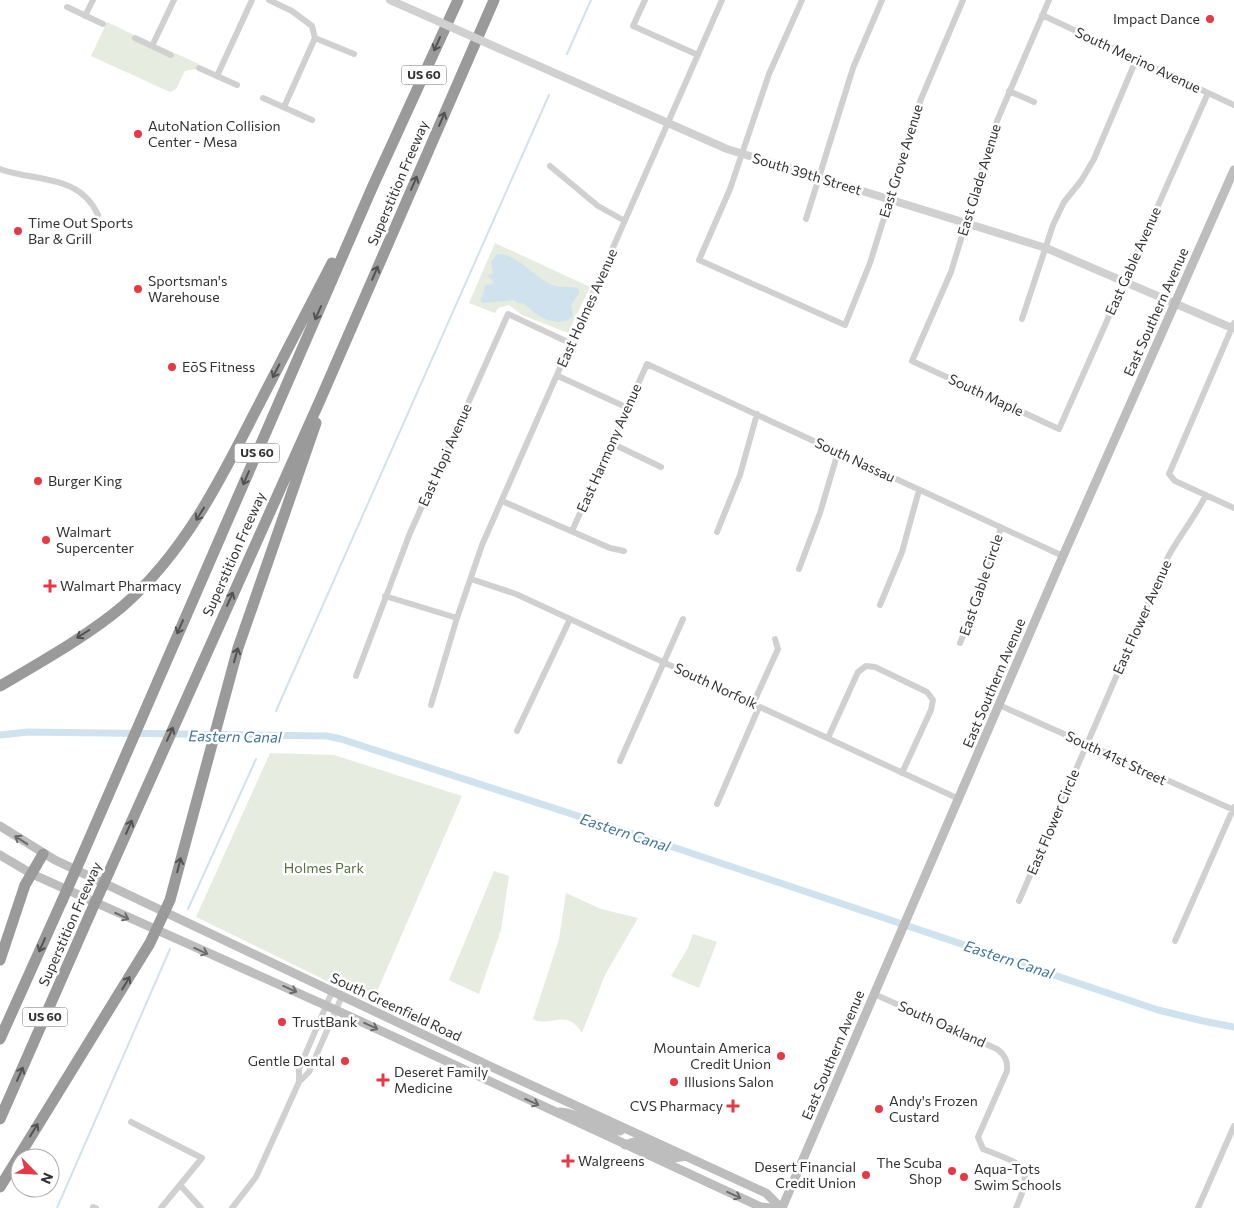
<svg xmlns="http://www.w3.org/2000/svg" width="1234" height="1208" font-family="Commissioner,sans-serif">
	<rect width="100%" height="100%" fill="#fff"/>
	<!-- green -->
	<path fill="#e6ecdf" d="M107,22L134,35L132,39L172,57L175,53L199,64L196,69L185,71L176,89L170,92L91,56Z
		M495,243L590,287L568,333L522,315L509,305L498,308L495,313L469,303Z
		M270,753L334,755L462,796L372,1003L196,917Z
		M494,871L509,876L501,930L479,994L449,980Z
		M566,893L601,909L638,918L605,975L582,1033C566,1007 552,1028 533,1019L559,939Z
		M693,934L717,942L699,988L671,976L688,948Z"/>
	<!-- water -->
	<path fill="#cfe2ee" d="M497,254C519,254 534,278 552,285C561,289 570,285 579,289V293L571,305L573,316C564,326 546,321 536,314C532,312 529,306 524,304C519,302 518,305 514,300L482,303L480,300L484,292L485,285L493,284V281L487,276L493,273L491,262Z"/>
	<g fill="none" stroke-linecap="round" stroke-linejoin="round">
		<!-- stream -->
		<path stroke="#cfe2ee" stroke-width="2" d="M567,54L591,0
			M276,711L549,95
			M188,909L256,759
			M57,1208L170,949"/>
		<!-- canal -->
		<path stroke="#cfe2ee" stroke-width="7" d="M0,735L28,732L327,736L341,739L667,845L1158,1010L1203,1021L1234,1027"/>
		<!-- minor -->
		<path stroke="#d0d0d0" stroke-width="6" d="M269,0L292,11L312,26L315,38L284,107
			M645,0L633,26L698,55
			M802,0L769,74L730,189L699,260L845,325L870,263L921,99L963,0
			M1049,0L997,121L951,272L912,361L1059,429L1208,93
			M67,7L103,24
			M1042,15L1234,105
			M85,16L93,0
			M135,38L171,55
			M315,38L354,54
			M152,46L174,0
			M199,68L237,85
			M217,76L252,0
			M1009,91L1034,102
			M263,98L312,120
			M550,166L598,206L625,221
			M0,169C36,182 80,174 98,215
			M806,219L853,68L882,0
			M1022,319L1053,225L1064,202L1081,181L1094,159L1136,60
			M1234,323L1169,474L1175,481L1234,508
			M558,376L628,408
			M611,443L661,467
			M502,501L610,548L624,551
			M572,531L647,364L1063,556
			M717,532L740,475L757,414
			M799,569L820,513L838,452
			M471,579L516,594L959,799
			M385,596L457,618
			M880,605L902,552L919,490
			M960,643L982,590L1001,527
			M356,676L410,533L508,314L572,344
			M753,704L778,649L775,639
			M431,705L457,618L482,545L722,0
			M999,705L1234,810
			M517,731L570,619
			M828,738L858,672L866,666L875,667L927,692L933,700L931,710L902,773
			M620,761L683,619
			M717,804L759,707
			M1019,901L1168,557C1180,535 1195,517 1206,495
			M1175,941L1234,807
			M874,994L997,1049C1005,1055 1008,1061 1007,1071L978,1137L983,1149C1022,1165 1036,1164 1016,1208
			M299,1082V1069L332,992
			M131,1122L202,1158L161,1208
			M180,1185L201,1208
			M93,1207L96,1208
			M232,1208L256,1177L299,1082L309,1072L342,996
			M1198,1208L1234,1126"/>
		<!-- tertiary -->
		<path stroke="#d0d0d0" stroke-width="8" d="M390,0L424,15
			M498,48L727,149L1046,248L1232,328"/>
		<!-- secondary -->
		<path stroke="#bdbdbd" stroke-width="9" d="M0,826L55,860L494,1068L766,1193L781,1208
			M0,855L32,874L336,1010L761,1207L770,1208
			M560,1112C581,1113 599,1131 620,1131L624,1128
			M625,1145L634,1142L674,1158L686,1156
			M782,1208L1063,556L1234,170"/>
		<!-- motorway -->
		<path stroke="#9a9a9a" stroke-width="11" d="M0,686C39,663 89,635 123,606C183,554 219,483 254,414C280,363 306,313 332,263
			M81,858L372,188L458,0
			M109,872L321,398L494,0
			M0,960L25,885L43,854
			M0,1039L62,901
			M0,1119L90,914
			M0,1187L150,943L170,900L238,648L316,423"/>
		<!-- tertiary-bridge -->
		<path stroke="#d0d0d0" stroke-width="8" d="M424,15L498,48"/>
		<!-- motorway-bridge -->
		<path stroke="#9a9a9a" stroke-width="11" d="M62,901L81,858
			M90,914L109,872"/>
	</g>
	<!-- one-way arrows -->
	<defs><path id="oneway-shaft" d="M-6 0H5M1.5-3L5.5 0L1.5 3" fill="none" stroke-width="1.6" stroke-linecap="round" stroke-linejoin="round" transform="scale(1.25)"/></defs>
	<g stroke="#525252">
		<use href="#oneway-shaft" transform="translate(437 44) rotate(114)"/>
		<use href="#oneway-shaft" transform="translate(442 119) rotate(-67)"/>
		<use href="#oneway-shaft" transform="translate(414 183) rotate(-66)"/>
		<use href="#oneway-shaft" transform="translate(375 273) rotate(-67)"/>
		<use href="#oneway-shaft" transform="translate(318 313) rotate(114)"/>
		<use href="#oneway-shaft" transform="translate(276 371) rotate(117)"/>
		<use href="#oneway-shaft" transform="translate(246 478) rotate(114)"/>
		<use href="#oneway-shaft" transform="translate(200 514) rotate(122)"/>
		<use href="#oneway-shaft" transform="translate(230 599) rotate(-66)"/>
		<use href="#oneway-shaft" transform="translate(180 627) rotate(114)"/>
		<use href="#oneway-shaft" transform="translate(83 634) rotate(148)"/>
		<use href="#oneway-shaft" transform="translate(236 655) rotate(-74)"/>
		<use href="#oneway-shaft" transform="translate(170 734) rotate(-66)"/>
		<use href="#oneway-shaft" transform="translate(129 827) rotate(-66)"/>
		<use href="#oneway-shaft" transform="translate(179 865) rotate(-76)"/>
		<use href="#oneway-shaft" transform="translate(42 945) rotate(114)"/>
		<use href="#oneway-shaft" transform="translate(126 983) rotate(-59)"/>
		<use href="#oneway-shaft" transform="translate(20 1074) rotate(-66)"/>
		<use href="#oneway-shaft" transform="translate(34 1130) rotate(-58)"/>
	</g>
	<g stroke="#6a6a6a">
		<use href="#oneway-shaft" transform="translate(21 840) rotate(-147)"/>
		<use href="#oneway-shaft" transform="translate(122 916) rotate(25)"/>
		<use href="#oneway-shaft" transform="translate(201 951) rotate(24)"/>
		<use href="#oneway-shaft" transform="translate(290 989) rotate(24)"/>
		<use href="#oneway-shaft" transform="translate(371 1026) rotate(25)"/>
		<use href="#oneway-shaft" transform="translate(532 1102) rotate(25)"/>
		<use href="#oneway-shaft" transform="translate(734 1195) rotate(25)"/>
	</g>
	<!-- markers -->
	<g fill="#e63946" stroke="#fff" stroke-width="2">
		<circle cx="1210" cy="19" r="5"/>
		<circle cx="138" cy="134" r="5"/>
		<circle cx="18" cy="231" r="5"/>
		<circle cx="138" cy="289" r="5"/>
		<circle cx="172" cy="367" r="5"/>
		<circle cx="38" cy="481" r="5"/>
		<circle cx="46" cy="540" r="5"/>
		<path d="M47.5 578.5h5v5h5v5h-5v5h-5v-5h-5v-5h5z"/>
		<circle cx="282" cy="1022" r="5"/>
		<circle cx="781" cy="1056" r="5"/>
		<circle cx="345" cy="1061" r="5"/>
		<path d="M380.5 1072.5h5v5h5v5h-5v5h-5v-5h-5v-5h5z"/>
		<circle cx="674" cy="1082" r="5"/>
		<path d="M730.5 1098.5h5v5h5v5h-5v5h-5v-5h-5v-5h5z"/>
		<circle cx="879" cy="1109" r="5"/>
		<path d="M565.5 1153.5h5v5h5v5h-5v5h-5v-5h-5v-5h5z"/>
		<circle cx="952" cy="1171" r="5"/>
		<circle cx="866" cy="1175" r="5"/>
		<circle cx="964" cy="1177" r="5"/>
	</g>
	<g text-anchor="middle" stroke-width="5" stroke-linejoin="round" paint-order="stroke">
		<!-- shield labels -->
		<g fill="#fff" stroke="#707070" stroke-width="1">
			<rect x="401.5" y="65.5" width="45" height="19" rx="4"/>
			<rect x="234.5" y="443.5" width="45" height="19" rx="4"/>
			<rect x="22.5" y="1007.5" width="45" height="19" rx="4"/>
		</g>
		<g font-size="12" font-weight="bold" fill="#333">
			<text x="424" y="79">US 60</text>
			<text x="257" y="457">US 60</text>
			<text x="45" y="1021">US 60</text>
		</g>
		<!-- poi labels -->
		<g font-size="14" fill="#333" stroke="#fff" text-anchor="start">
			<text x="1200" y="24" text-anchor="end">Impact Dance</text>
			<text x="148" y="131">AutoNation Collision<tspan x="148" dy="16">Center - Mesa</tspan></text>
			<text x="28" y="228">Time Out Sports<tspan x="28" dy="16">Bar &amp; Grill</tspan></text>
			<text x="148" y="286">Sportsman's<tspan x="148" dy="16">Warehouse</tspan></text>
			<text x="182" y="372">EōS Fitness</text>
			<text x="48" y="486">Burger King</text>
			<text x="56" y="537">Walmart<tspan x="56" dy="16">Supercenter</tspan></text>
			<text x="60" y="591">Walmart Pharmacy</text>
			<text x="292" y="1027">TrustBank</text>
			<text x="771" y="1053" text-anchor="end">Mountain America<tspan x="771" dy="16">Credit Union</tspan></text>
			<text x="335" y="1066" text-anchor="end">Gentle Dental</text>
			<text x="394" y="1077">Deseret Family<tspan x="394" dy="16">Medicine</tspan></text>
			<text x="684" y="1087">Illusions Salon</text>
			<text x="889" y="1106">Andy's Frozen<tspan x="889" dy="16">Custard</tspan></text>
			<text x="723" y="1111" text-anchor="end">CVS Pharmacy</text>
			<text x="578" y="1166">Walgreens</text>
			<text x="942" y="1168" text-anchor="end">The Scuba<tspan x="942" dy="16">Shop</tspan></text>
			<text x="856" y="1172" text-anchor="end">Desert Financial<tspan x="856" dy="16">Credit Union</tspan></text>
			<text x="974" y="1174">Aqua-Tots<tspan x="974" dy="16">Swim Schools</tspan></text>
		</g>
		<!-- street labels -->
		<g font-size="14" fill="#333" stroke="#fff">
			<text transform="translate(1138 60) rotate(25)" y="5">South Merino Avenue</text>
			<text transform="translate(901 161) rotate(-73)" y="5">East Grove Avenue</text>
			<text transform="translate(807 174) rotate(17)" y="5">South 39th Street</text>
			<text transform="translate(979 180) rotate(-73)" y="5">East Glade Avenue</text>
			<text transform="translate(398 183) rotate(-67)" y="5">Superstition Freeway</text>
			<text transform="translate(1133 261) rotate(-66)" y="5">East Gable Avenue</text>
			<text transform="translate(587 308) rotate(-66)" y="5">East Holmes Avenue</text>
			<text transform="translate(1156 312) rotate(-66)" y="5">East Southern Avenue</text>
			<text transform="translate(986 395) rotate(25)" y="5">South Maple</text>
			<text transform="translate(609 448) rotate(-66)" y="5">East Harmony Avenue</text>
			<text transform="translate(445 455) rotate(-66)" y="5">East Hopi Avenue</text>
			<text transform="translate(855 460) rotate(25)" y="5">South Nassau</text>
			<text transform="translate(234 554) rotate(-66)" y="5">Superstition Freeway</text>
			<text transform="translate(981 585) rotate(-71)" y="5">East Gable Circle</text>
			<text transform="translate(1142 617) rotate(-66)" y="5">East Flower Avenue</text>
			<text transform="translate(994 683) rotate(-67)" y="5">East Southern Avenue</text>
			<text transform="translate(716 686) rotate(25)" y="5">South Norfolk</text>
			<text transform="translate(1116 758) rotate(25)" y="5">South 41st Street</text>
			<text transform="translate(1053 822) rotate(-67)" y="5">East Flower Circle</text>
			<text transform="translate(70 924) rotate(-66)" y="5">Superstition Freeway</text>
			<text transform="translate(396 1007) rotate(25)" y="5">South Greenfield Road</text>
			<text transform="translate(942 1024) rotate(24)" y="5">South Oakland</text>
			<text transform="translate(833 1055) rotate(-67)" y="5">East Southern Avenue</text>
		</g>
		<!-- park labels -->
		<g font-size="14" fill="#56703f" stroke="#fff">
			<text x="324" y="873">Holmes Park</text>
		</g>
		<!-- water labels -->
		<g font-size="15" font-style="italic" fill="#3f7597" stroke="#fff">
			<text transform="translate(235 737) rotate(1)" y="5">Eastern Canal</text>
			<text transform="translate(625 833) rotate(18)" y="5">Eastern Canal</text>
			<text transform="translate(1009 960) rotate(18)" y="5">Eastern Canal</text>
		</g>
	</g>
	<!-- north arrow -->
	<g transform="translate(35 1173) rotate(114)"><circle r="24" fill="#ffffff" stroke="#adadad"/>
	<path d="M0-4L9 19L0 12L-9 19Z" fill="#e63946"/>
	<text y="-8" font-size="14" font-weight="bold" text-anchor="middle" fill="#333333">N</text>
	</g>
</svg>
